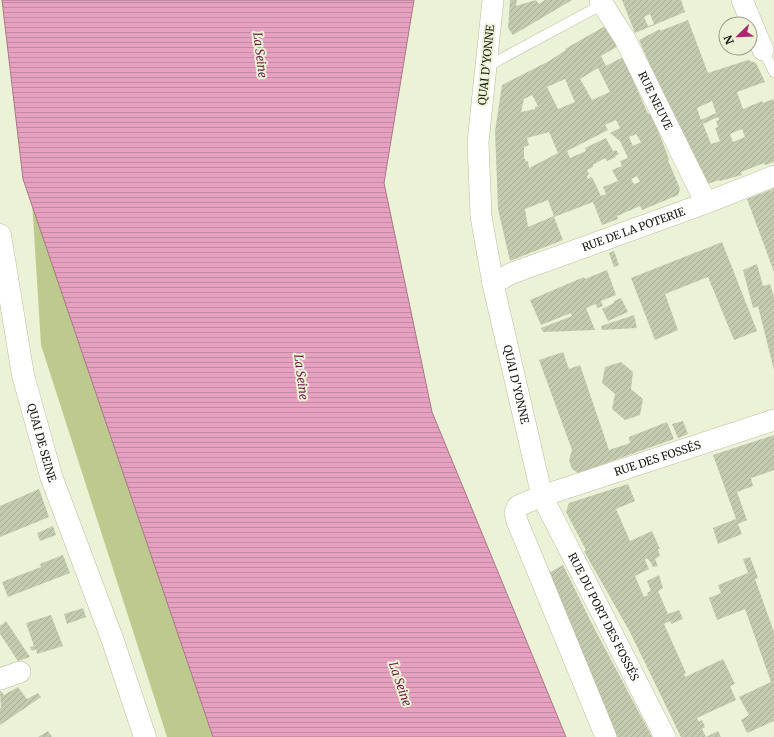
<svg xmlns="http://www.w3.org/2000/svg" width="774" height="737" font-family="Merriweather,serif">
	<defs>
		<pattern id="water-rules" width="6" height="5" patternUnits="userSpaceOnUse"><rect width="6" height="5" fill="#e7a1c0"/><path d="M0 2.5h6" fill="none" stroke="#c58aa4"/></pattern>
		<pattern id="building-hatch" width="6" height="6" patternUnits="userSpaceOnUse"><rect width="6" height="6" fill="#c4caae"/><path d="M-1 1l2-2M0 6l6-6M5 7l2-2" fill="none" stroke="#a8ad94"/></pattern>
	</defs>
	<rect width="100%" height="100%" fill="#ecf2d5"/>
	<!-- green -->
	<path fill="#bec98e" d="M31,185L220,737H167L41,345Z"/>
	<!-- water -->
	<path fill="url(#water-rules)" stroke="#a8778a" d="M2,0H414L384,183L432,412L566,737H213L23,179Z"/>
	<!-- building -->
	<path fill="url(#building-hatch)" fill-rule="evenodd" d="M510,0H517L516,6L536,0L539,4L545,0H572L513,35L508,28Z
		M622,0H681L685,12L635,33ZM650,14L654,24L648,26L644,17Z
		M688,20L708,73L748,60L756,63L765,82L737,92L743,109L762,101L763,103L773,99L774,101V162L765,165L764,163L741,172L742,175L720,181L719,180L699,187L693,164L639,40L660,29V31ZM712,101L716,113L701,120L697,108ZM718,117L719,120L716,121L718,127L715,128L720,141L711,144L703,124ZM742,129L745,137L733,142L730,134Z
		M607,25L618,46L601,56L606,66L623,57L634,79L633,80L648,114L651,113L657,128L669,159L668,160L680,189L678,195L642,210L640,206L617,216L618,219L602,225L593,202L554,217L563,240L510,261L498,209L495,131L502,85L549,61L566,50L565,49ZM598,68L610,92L592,100L580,79ZM565,79L575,102L558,109L547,87ZM532,95L538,106L535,107V109L521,112L524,99ZM616,120L620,128L610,133L620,141L628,158L620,161L622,166L612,170L618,181L603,187L606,194L601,196L592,177L588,179L587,176L589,174L587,170L593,167V165L605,158L607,161L616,157L615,156L619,154L616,150L613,151L606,138L585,148L586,151L570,158L567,151L608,130L605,125ZM549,132L558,153L529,168L528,161L526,162L525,159H524V147L529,145L527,138ZM636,134L641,142L633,146L629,137ZM637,176L640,182L634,184L631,179ZM548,200L554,216L528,227L525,209Z
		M774,187V272L747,199L773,189L772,188Z
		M722,242L757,331L734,340L708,277L665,294L678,330L655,340L631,278Z
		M614,251L619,265L614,267L609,253Z
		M757,264L763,286L770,284L774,297V370L758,306L753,308L743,270Z
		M607,270L616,295L601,301L603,306L597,308L596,304L586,308L595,330L543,332L541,328L572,316L571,313L541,325L530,300L584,277L585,279Z
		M621,298L628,312L608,321L602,309L614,303V301Z
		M634,315L637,328L602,330L601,326Z
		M563,352L569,369L580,365L609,450L630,443L629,437L667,422L674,439L578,473L572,469L569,460L572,450L539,360Z
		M621,362L633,372L631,389L643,399L640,415L625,420L612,409L615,394L602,383L605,367Z
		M683,421L688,434L678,438L672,424Z
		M774,435V470L751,478L753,486L737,492L747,520L738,524L742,534L718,544L713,528L736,519L713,455Z
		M628,484L635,501L616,509L630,541L652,531L660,549H658L660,556L655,559L658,566L653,567L650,561H649L647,558L645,560L649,569L635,576L644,597L648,595L647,593L651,591L647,581L659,575L663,588L658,591L668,614L679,610L683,619L671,624L670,621L664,624L686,673L684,674L685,677L723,659L735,684L730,686L736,700L697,718L699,722L702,720L705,727L702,729L706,737L718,731L721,737H681L630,632L585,553L584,551L586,550L566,512L569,503Z
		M39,489L49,517L0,537V506Z
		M53,526L56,535L40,541L37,533Z
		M63,555L70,573L8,597L2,582L41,567L40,564Z
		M750,557L758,578L755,579L774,632V721L747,733L741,720L749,715L739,697L771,682L745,609L717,620L709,598L721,593L718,585L748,573L743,559Z
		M563,565L591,622L652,737H613L543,576Z
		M83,608L86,617L67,624L64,614Z
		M51,615L63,646L37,654L36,649L32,651L30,647L34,646L26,623Z
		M6,621L30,657L18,661L0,634V626Z
		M18,687L27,699L38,693L41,697L0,725V708H1L0,691H1L4,695Z
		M48,731L52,737H38Z"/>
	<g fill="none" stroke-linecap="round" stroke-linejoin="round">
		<!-- lane casing -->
		<g stroke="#b8bea2" stroke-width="11">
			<path id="lane" d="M763,50L774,72
				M486,67L603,4"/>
		</g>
		<!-- street casing -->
		<g stroke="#b8bea2" stroke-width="22">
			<g id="street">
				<path id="s1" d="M493,0L478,142L481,216L493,284L542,496L665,737"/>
				<path id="s2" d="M600,0L625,39L706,203"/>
				<path d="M742,0L763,50"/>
				<path id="s3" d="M493,284L510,274L706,203L774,176"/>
				<path d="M0,679L20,672"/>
				<path id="s4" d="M606,737L517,521L515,513L518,506L542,496L774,420"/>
			</g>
		</g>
		<!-- secondary casing -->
		<g stroke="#b8bea2" stroke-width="23">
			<g id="secondary">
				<path id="s5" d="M0,235L23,375L51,476L113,641L145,737"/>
			</g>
		</g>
		<!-- lane -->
		<use href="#lane" stroke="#fff" stroke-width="10"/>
		<!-- street -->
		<use href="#street" stroke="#fff" stroke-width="21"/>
		<!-- secondary -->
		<use href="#secondary" stroke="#fff" stroke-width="22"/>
	</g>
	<g text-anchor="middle" stroke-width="4" stroke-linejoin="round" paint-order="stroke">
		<!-- street labels -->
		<g font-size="11" fill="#14160c" stroke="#ecf2d5">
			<text transform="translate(486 65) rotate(-84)" y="4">QUAI D'YONNE</text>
			<text dy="4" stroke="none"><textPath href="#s2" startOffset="115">RUE NEUVE</textPath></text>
			<text dy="4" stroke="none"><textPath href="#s3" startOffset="151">RUE DE LA POTERIE</textPath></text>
			<text dy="4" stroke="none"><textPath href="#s1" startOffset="389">QUAI D'YONNE</textPath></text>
			<text dy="4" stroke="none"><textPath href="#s5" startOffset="212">QUAI DE SEINE</textPath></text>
			<text dy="4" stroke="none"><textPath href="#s4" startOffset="397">RUE DES FOSSÉS</textPath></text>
			<text dy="4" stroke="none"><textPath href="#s1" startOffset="639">RUE DU PORT DES FOSSÉS</textPath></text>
		</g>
		<!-- water labels -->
		<g font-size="12" font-style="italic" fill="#6a1946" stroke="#ecf2d5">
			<text transform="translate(260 55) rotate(83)" y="4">La Seine</text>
			<text transform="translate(301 377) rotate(83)" y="4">La Seine</text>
			<text transform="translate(400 684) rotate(71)" y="4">La Seine</text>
		</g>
	</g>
	<!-- north arrow -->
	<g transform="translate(738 36) rotate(247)"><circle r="19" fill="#ecf2d5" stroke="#969a85"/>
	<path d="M0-3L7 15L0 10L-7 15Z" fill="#ac2872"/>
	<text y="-6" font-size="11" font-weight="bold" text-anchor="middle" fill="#14160c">N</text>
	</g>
</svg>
